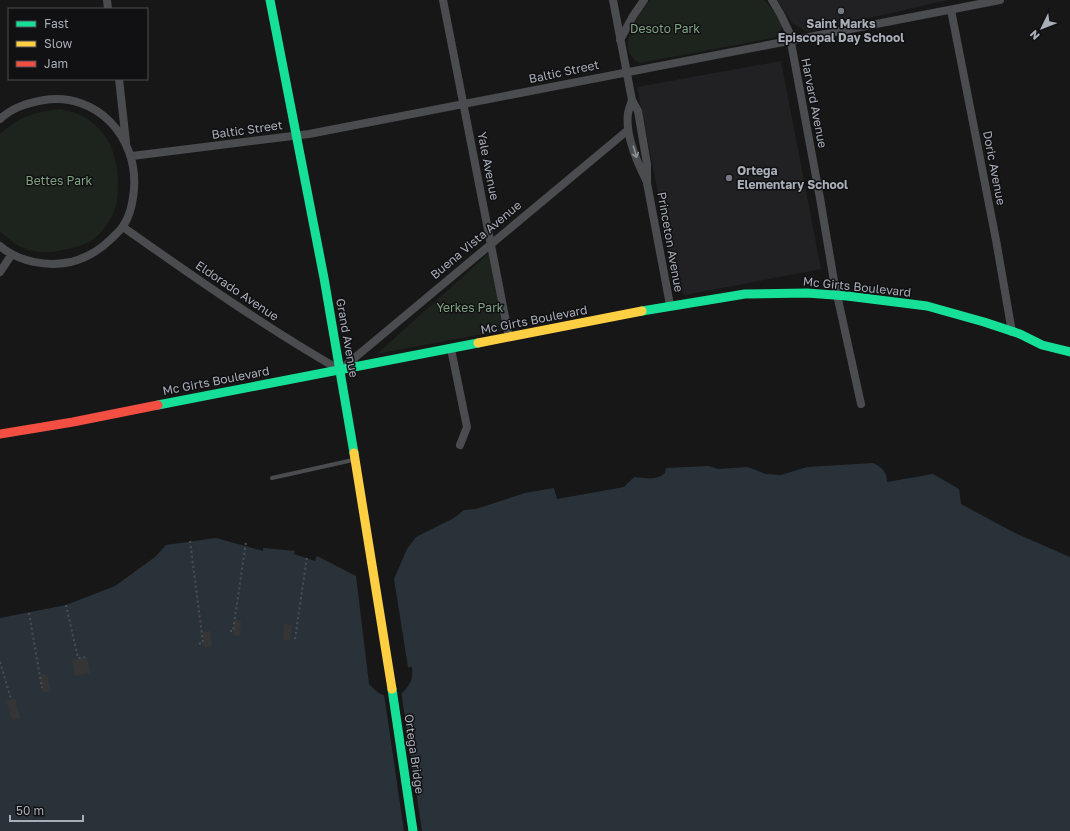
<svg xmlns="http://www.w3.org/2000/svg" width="1070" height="831" font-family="'Golos Text',sans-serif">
	<rect width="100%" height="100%" fill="#171717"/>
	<!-- built -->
	<path fill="#212123" d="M777,0H948L807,32L792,23Z
		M781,61L821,269L685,295L677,288L637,87Z"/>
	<!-- green -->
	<path fill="#1d241e" d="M650,0H764C769,6 781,18 782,25C782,29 780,32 779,35L773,38L640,63C613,50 638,15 650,0Z
		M60,109C99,115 118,145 118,183C118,189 118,195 117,201C115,214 106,228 96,237C88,245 73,248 63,250C37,256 18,250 0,231V134C18,117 35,112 60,109Z
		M489,253L503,330L377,354Z"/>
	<!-- water -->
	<path fill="#2a3239" d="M873,463C882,467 887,472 887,482L933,474L959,489L961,504L1015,533L1070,557V831H0V618L66,605L115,586L155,557L166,545L216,538L263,551V548L295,551L294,554L315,561L317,556L356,576L369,684C382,698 384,696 401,694C411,684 413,680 412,667H408L394,579L407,549L416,537L454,518L464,510L476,509L525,493L554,488L557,499L624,487L634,477C646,478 656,481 665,473L666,468L709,466L718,469L748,467L766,474L781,475L807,467Z"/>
	<!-- pier -->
	<path fill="#171717" d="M401,691L422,831H404L384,694Z"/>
	<!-- building -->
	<path fill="#353536" d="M235,620L241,621L240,636L233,635Z
		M284,624L292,625L290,641L283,640Z
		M210,631L212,646L204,647L202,632Z
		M87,657L90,673L75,676L72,660Z
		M47,674L50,691L43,693L40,675Z
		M15,698L20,718L12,720L6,701Z"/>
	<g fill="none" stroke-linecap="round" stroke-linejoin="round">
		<!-- path -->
		<path stroke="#4d4e52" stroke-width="2" stroke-dasharray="2 3" stroke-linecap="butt" d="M190,541L203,643L197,644
			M66,605L78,658L85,657
			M29,613L42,688
			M230,631H233L246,542
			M295,639L307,557
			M0,662L11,699"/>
		<!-- lane -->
		<path stroke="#4b4c50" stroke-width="4" d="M272,478L353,460"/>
		<!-- street -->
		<path stroke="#4b4c50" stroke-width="8" d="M107,0L108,9
			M443,0L509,337
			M613,0L632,100L638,111L647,164V183L670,305
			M772,0L781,15L789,32L820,198L834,281L861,404
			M951,10L996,240L1012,332
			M620,40L633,16L644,0
			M119,79L126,142
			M632,100C631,104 629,108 628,113C625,133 637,162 646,180
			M0,119C13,107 28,103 44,100C97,92 138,137 134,189C133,201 131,215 123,226C120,231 115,235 111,239C100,250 86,258 71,262C47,267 19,262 0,246
			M132,156L309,134L1000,0
			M123,227C194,277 265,327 340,370L628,130
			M0,272L12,254
			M451,349L467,427L460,445"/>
		<!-- fast -->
		<path stroke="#16e098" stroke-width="9" d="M270,0L324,278L354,453
			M642,311L745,294L807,293L847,296L927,306L984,322L1020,334L1042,345L1070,352
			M158,405L478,343
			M392,689L413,831"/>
		<!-- slow -->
		<path stroke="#ffcf43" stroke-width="9" d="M478,343L642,311
			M354,453L392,689"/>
		<!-- jam -->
		<path stroke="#f24e42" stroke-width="9" d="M0,434L73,422L158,405"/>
	</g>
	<!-- one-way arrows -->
	<defs><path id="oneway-shaft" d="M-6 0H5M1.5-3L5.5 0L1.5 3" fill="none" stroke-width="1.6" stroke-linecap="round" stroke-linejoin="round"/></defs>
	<use stroke="#8c9099" href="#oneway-shaft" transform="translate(635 152) rotate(74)"/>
	<!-- markers -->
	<g fill="#757880" stroke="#111113" stroke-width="1.5">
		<circle cx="841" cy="11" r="4"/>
		<circle cx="729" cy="178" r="4"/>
	</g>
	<g text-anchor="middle" stroke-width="3" stroke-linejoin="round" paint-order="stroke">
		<!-- poi labels -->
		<g font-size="12" font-weight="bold" fill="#a8adb8" stroke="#111113">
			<text x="841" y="28">Saint Marks<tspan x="841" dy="14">Episcopal Day School</tspan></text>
			<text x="737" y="175" text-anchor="start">Ortega<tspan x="737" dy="14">Elementary School</tspan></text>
		</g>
		<!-- park labels -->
		<g font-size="12" fill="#7fa381" stroke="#111113">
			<text x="665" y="33">Desoto Park</text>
			<text x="59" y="185">Bettes Park</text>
			<text x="470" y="312">Yerkes Park</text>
		</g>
		<!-- street labels -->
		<g font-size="12" fill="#a8adb8" stroke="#111113">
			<text transform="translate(564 72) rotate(-12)" y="4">Baltic Street</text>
			<text transform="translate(814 103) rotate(79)" y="4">Harvard Avenue</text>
			<text transform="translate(247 130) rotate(-8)" y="4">Baltic Street</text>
			<text transform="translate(488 166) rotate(79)" y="4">Yale Avenue</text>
			<text transform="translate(994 168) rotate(79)" y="4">Doric Avenue</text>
			<text transform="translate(476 240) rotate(-40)" y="4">Buena Vista Avenue</text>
			<text transform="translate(670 242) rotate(80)" y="4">Princeton Avenue</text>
			<text transform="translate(857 287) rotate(6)" y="4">Mc Girts Boulevard</text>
			<text transform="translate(237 291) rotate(34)" y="4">Eldorado Avenue</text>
			<text transform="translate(534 320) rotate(-11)" y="4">Mc Girts Boulevard</text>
			<text transform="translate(347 338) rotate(80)" y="4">Grand Avenue</text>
			<text transform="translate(216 381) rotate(-11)" y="4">Mc Girts Boulevard</text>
			<text transform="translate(414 754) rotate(82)" y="4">Ortega Bridge</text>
		</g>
	</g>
	<!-- legend -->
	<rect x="8" y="8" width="140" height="72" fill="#111113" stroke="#4d4f55"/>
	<rect x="16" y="21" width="20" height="6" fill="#16e098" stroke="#4d4f55"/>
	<text x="44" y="28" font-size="12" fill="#a8adb8">Fast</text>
	<rect x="16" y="41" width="20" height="6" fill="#ffcf43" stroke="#4d4f55"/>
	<text x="44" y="48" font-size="12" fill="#a8adb8">Slow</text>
	<rect x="16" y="61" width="20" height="6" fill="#f24e42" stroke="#4d4f55"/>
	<text x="44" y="68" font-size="12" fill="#a8adb8">Jam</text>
	<!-- north arrow -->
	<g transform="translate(1042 28) rotate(227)" stroke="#111113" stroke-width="3" paint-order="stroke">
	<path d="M0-3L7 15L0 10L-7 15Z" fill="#a8adb8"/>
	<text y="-6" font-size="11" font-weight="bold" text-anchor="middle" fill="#a8adb8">N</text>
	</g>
	<!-- scale -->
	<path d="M10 815v6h73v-6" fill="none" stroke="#a8adb8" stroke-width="2"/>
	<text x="16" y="815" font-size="12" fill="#a8adb8" stroke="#111113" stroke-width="3" paint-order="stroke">50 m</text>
</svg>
